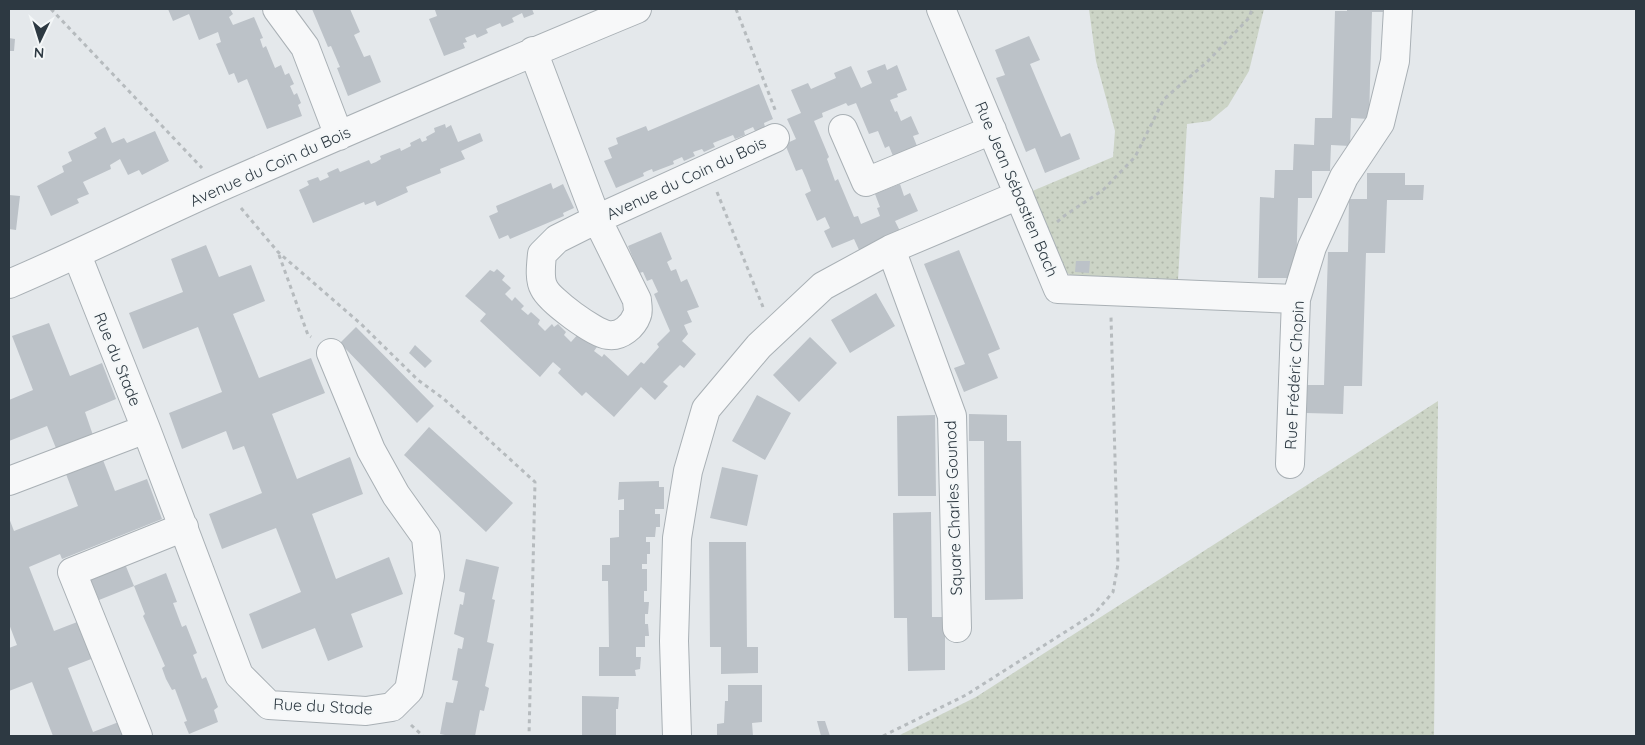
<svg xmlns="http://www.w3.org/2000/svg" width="1645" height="745" font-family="Quicksand,sans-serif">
	<defs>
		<pattern id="green-dots" width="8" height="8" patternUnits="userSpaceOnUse" patternTransform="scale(1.25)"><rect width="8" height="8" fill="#ccd4c6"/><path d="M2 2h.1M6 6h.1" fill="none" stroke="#b0b7ab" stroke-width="1.8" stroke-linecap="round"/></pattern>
	</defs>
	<rect width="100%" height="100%" fill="#e4e8eb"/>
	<!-- green -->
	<path fill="url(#green-dots)" d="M1089,9H1264L1249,71L1228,106L1210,121L1187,124L1178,280L1075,278L1067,273L1030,192L1113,157L1115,131L1096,61Z
		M1438,401L1434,736H898L976,697Z"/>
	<!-- building -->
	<path fill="#bcc2c8" d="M168,9H230L233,14L229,17L233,25L254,17L263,38L260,39L263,48L266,46L275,68L281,65L285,75L289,73L294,84L290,86L294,95L297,93L301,103L298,105L302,116L267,129L247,79L238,83L234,73L229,75L216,44L221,42L218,32L199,40L189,14L173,21Z
		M312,9H350L360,32L354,35L364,57L370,55L381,82L348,96L337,68L340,67L331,46L328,47Z
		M438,9H532L534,14L524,18L522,13L512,18L514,22L502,27L500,23L486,29L488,33L477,38L475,34L465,38L467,42L463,43L465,48L444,56L429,19L437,16L435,10Z
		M1347,9H1383V12H1372L1369,119L1351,118L1350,146L1331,145L1330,171H1312V198H1298L1296,278H1258L1260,197L1274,198L1275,170H1293L1294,144L1314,145L1315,118H1332L1335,11H1347Z
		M1029,36L1040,60L1030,64L1061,137L1070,133L1080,159L1045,173L1035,148L1026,152L996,78L1005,75L995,50Z
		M9,38L15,39L14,51H9Z
		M885,64L887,70L897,65L907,90L897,94L898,97L890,100L895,112L897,111L901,121L911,116L919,134L913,136L917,146L893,156L889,146L885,148L878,131L869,134L856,103L848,106L846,103L822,113L823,117L814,121L829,157L827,159L835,181L838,179L854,217L858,216L861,224L880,216L877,208L880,207L875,194L900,184L904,196L910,193L918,211L895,221L901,233L880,242L859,250L854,239L832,248L824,231L830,228L825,217L817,221L805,194L811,191L806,178L802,169L796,171L785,144L796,139L787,119L801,113L791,90L808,83L811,89L836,78L834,73L851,66L861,88L872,83L867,71Z
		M759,84L773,119L764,123L765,127L755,131L753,127L744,131L745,135L735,139L733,135L713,143L715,147L704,152L702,149L693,152L695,156L684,161L682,157L673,161L674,164L653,172L652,169L647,171L643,173L644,176L616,188L604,161L612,158L608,148L618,144L616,138L646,126L648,131Z
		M445,124L446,128L451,125L458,142L480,133L483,141L461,151L465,159L440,169L441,173L406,187L408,192L377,206L375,201L365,205L364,202L313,223L299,190L309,185L307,181L318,177L320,181L329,177L327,173L338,168L340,172L369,160L371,164L376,162L381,159L380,156L400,148L401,151L411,146L410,143L420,138L422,142L427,140L426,137L435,132L434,128Z
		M105,127L112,143L124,138L127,143L155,131L169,161L142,175L139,170L128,175L120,159L110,165L111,169L83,182L89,194L77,199L79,203L51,216L37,186L64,172L62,166L72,161L68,152L97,138L94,133Z
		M1367,173H1405V185H1424L1423,200H1387L1385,253H1366L1362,386H1344L1343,414L1306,413V385H1324L1328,252H1348L1349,199H1367Z
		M551,183L553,189L563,184L574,208L563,213L564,216L510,239L508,235L499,239L489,216L498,212L496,206Z
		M9,195L20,196L16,230L9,229Z
		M661,232L672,259L667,262L671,271L676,269L681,282L687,279L699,307L687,311L692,322L684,325L688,334L682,341L696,354L684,368L680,365L663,382L668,386L655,400L641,387L614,417L586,392L582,396L558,373L561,369L553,362L540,377L480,321L486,314L465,296L490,270L494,272L497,269L505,276L502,280L511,288L505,294L512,301L515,297L524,306L521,309L528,315L531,312L540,320L538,324L545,331L552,324L554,327L558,324L566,332L564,335L571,342L580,332L597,347L594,351L602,357L604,354L628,376L641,362L644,364L659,347L657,344L670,331L654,294L658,292L652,279L647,281L643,272L639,273L628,246Z
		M206,245L219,277L251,265L265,301L233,314L259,378L311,358L318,376L325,393L272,414L297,479L350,457L363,494L312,514L336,579L389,557L403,594L351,614L363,647L328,661L315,628L262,649L249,614L301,592L276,528L222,549L209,514L262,493L244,446L233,450L226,431L182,449L169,413L222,392L198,327L143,349L129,313L183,292L171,259Z
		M959,250L1000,349L988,354L998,378L964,392L954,368L965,364L924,264Z
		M1076,261H1090L1089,273L1075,272Z
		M876,293L895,326L850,353L831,320Z
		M49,323L70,376L102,363L116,399L85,412L96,444L60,458L47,426L9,441V400L33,390L12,336Z
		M356,327L434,406L417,423L340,343Z
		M810,337L837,363L799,402L773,375Z
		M415,345L432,361L425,368L409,353Z
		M757,395L791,413L765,460L732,441Z
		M969,414L1007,415V441H1021L1023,599L985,600L984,441H969Z
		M935,415L936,496H898L897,416Z
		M429,427L513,503L486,532L404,455Z
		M103,460L115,491L147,479L162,519L62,559L60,554L29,567L54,631L85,619L99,656L68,668L93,732L124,720L130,736H53L32,682L9,691V648L17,645L9,624V518L14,531L78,506L66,474Z
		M722,467L758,475L747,526L710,518Z
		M659,481V487H664V509H655V514H660V527H656L655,537H646V542H650V554H647V564H642V569H647V591H644V602H649L648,614H645V624H648L649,636H645V647H636V657H641L640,669L635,670L636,676H599V647H609L608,581H602V565H610V538L619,537V510H624V499L618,500L619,482Z
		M931,512L932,617H945V670L908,671L907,618H894L893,513Z
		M709,542H746L747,647H758V673L721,674V647H710Z
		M466,559L499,567L492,599L495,600L487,642L494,644L485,686L489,688L487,698L484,711L480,710L475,736H450L440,734L446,702L453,703L458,681L452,680L458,648L462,649L464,638L454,634L460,604L463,605L465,593L459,591Z
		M125,564L134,586L166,573L177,602L173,603L182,627L186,625L197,653L193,655L202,679L206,677L218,707L214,710L218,722L189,734L184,722L187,721L175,689L172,690L166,679L162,668L165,666L143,616L145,614L134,586L99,600L90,579Z
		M728,685H762V722L752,723L753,736H717V724L724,723L725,701H728Z
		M582,696L619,697L618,709H616V736H582Z
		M817,721H825L830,736H821Z"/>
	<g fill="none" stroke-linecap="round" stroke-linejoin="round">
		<!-- minor casing -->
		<g stroke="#a9b0b5" stroke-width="30">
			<path id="minor" d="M277,9L305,47L339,136
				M941,9L1058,289L1296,299
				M533,51L592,207L597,219L637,300C637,304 639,311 637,315C633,326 621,337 608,335C594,333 550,301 544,288C539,279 541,265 542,254L557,239L597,219L775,138
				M843,129L866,182L992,130
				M891,249L952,416L957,628
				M77,255L146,429L239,675L269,705L366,711L392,707L409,690L430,576L426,537L396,495L371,450L331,353
				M9,284C82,253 152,217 225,185C362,125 499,66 637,9
				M1290,464L1296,299L1312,247L1344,177L1380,123L1395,61L1398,9
				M9,481L146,429
				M138,736L72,572L184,527
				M677,736L674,641L677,538L688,471L706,409L759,346L823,286L891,249L1019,195"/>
		</g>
		<!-- path -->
		<path stroke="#b6bbbe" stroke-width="3" stroke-dasharray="4 4" stroke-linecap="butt" d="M51,9L202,168
			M736,9L776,112
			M717,192L763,307
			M241,208L278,252L361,324L418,380L444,399L535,482L529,736
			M1057,222L1064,216L1103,190L1135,157L1164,99L1207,62L1249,18L1252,9
			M279,255L308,335L311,337
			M411,725L423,736
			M883,736L966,695L1095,613L1113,592L1118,564L1111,317"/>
		<!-- minor -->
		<use href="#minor" stroke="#f7f8f9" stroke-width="28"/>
	</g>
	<g text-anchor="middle" stroke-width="4" stroke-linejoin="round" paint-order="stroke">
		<!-- street labels -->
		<g font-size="16" fill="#2d3942" stroke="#f4f7f8">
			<text transform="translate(270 166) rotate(-24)" y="6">Avenue du Coin du Bois</text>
			<text transform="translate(686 178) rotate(-25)" y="6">Avenue du Coin du Bois</text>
			<text transform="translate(1017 189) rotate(67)" y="6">Rue Jean Sébastien Bach</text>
			<text transform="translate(118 359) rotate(68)" y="6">Rue du Stade</text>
			<text transform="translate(1294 375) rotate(-87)" y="6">Rue Frédéric Chopin</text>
			<text transform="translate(953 508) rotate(-92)" y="6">Square Charles Gounod</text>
			<text transform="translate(323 706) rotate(3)" y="6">Rue du Stade</text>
		</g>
	</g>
	<!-- border -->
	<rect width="1645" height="745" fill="none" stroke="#2d3942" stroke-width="20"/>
	<!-- north arrow -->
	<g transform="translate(40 40) rotate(184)" stroke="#f4f7f8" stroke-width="4" paint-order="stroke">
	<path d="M0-4L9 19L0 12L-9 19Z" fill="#2d3942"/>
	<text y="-8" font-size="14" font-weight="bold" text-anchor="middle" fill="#2d3942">N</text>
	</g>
</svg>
